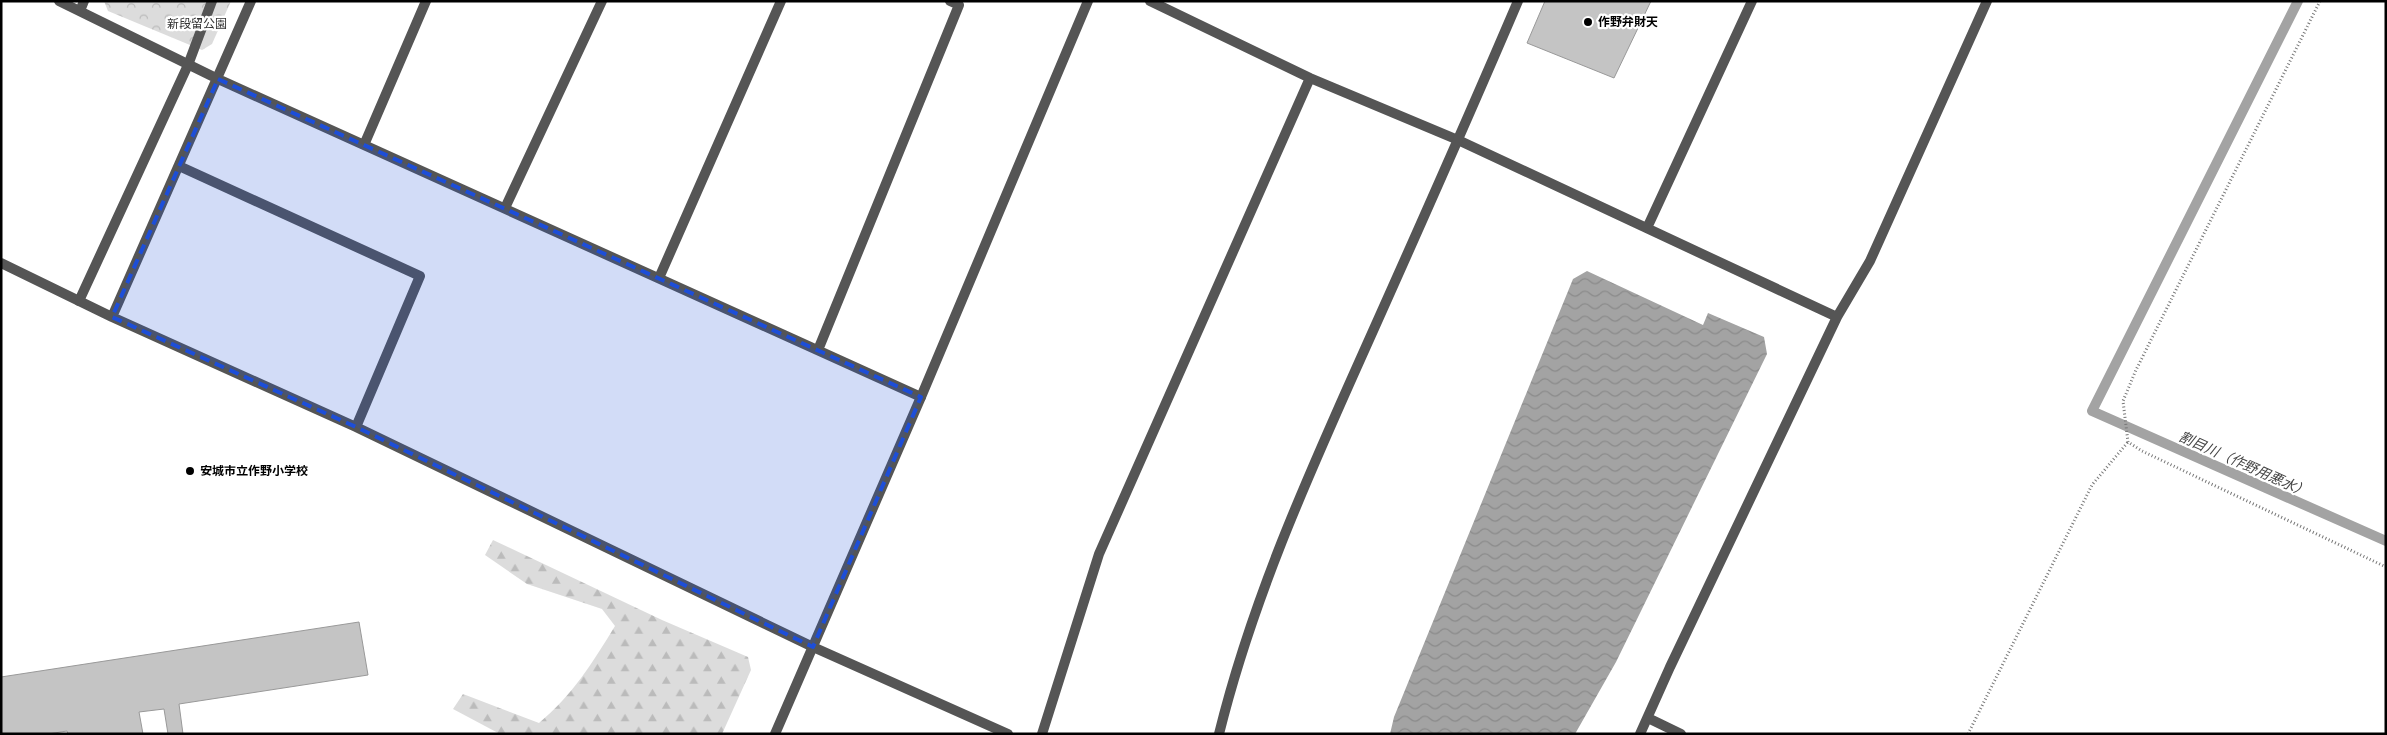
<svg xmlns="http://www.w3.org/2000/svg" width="2387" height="735" font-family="'PT Sans','Noto Sans JP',sans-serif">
	<defs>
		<pattern id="forest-firs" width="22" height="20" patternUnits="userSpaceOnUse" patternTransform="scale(1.25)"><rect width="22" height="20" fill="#dcdcdc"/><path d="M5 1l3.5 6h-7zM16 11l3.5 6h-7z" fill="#bbb"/></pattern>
		<pattern id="park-crowns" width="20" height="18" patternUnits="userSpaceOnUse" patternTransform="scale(1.25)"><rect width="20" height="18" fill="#dcdcdc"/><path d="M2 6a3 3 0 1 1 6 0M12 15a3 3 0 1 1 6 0" fill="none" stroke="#bbb"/></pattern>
		<pattern id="water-waves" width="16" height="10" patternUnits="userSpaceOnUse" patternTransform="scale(1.25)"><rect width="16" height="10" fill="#a3a3a3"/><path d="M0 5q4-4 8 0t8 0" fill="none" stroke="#8b8b8b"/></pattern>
	</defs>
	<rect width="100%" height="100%" fill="#fff"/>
	<!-- forest -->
	<path fill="url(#forest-firs)" d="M493,540L662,620L748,657L751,670L722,734H500L453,709L463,694L539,723C572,696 593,662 615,626L602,609L527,584L485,555Z"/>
	<!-- park -->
	<path fill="url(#park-crowns)" d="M104,1H231L212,44L202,50L108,11Z"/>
	<!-- water -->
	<path fill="url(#water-waves)" d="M1587,271L1703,325L1708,313L1764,337L1767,354L1616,662L1575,734H1390L1394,717L1573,279Z"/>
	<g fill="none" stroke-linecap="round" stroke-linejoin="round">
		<!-- stream -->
		<path stroke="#a3a3a3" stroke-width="10" d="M2298,1L2092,411L2386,541"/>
	</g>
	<!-- building -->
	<path fill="#c4c4c4" stroke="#999" d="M1545,1H1651L1614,78L1527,43Z
		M359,622L368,675L179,704L183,734H168L164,709L139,712L143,734H68L67,731L48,734H1V677Z"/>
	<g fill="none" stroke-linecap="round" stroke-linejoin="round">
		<!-- path -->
		<path stroke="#777" stroke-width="3" stroke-dasharray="1 2.5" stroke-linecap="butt" d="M2320,1L2136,370L2123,401L2128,442L2142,451L2386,567
			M1968,734L2092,485L2128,442"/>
		<!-- pedestrian -->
		<path stroke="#555" stroke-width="10" d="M79,301L188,65L212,1"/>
		<!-- minor -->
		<path stroke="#555" stroke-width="10" d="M59,1L218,79L921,397
			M1150,1L1310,78L1458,140L1837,317
			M80,11L84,1
			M364,145L426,1
			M179,166L420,276L356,427
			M505,208L602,1
			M1647,228L1752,1
			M1,263L112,317L356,427L813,647L1008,734
			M659,278L781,1
			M112,317L251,1
			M818,350L959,5L950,1
			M1648,718L1681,734
			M1042,734L1099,554L1310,78
			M1640,734L1670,667L1837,317L1870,261L1987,1"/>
		<!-- tertiary -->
		<path stroke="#555" stroke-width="10" d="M775,734L921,397L1088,1
			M1219,734C1252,600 1308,476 1364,351C1416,235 1468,118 1518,1"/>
	</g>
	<!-- marked area -->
	<path fill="#1d4ed8" fill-opacity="0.2" stroke="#1d4ed8" stroke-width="4" stroke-dasharray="10 6" stroke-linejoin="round" d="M218,79L921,397L813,647L356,427L112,317Z"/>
	<!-- markers -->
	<g fill="#000" stroke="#fff" stroke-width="2">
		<circle cx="1588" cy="22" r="5"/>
		<circle cx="190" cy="471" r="5"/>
	</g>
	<g text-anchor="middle" stroke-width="4.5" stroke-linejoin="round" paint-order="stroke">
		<!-- poi labels -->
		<g font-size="12" font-weight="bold" fill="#000" stroke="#fff" text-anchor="start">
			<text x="1598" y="26">作野弁財天</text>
			<text x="200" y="475">安城市立作野小学校</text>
		</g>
		<!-- park labels -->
		<g font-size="12" fill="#333" stroke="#fff">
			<text x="197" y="28">新段留公園</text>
		</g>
		<!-- water labels -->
		<g font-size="14" font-style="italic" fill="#444" stroke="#fff">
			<text transform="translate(2244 464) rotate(24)" y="5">割目川（作野用悪水）</text>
		</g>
	</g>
	<!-- border -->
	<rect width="2387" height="735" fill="none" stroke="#000000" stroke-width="5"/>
</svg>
